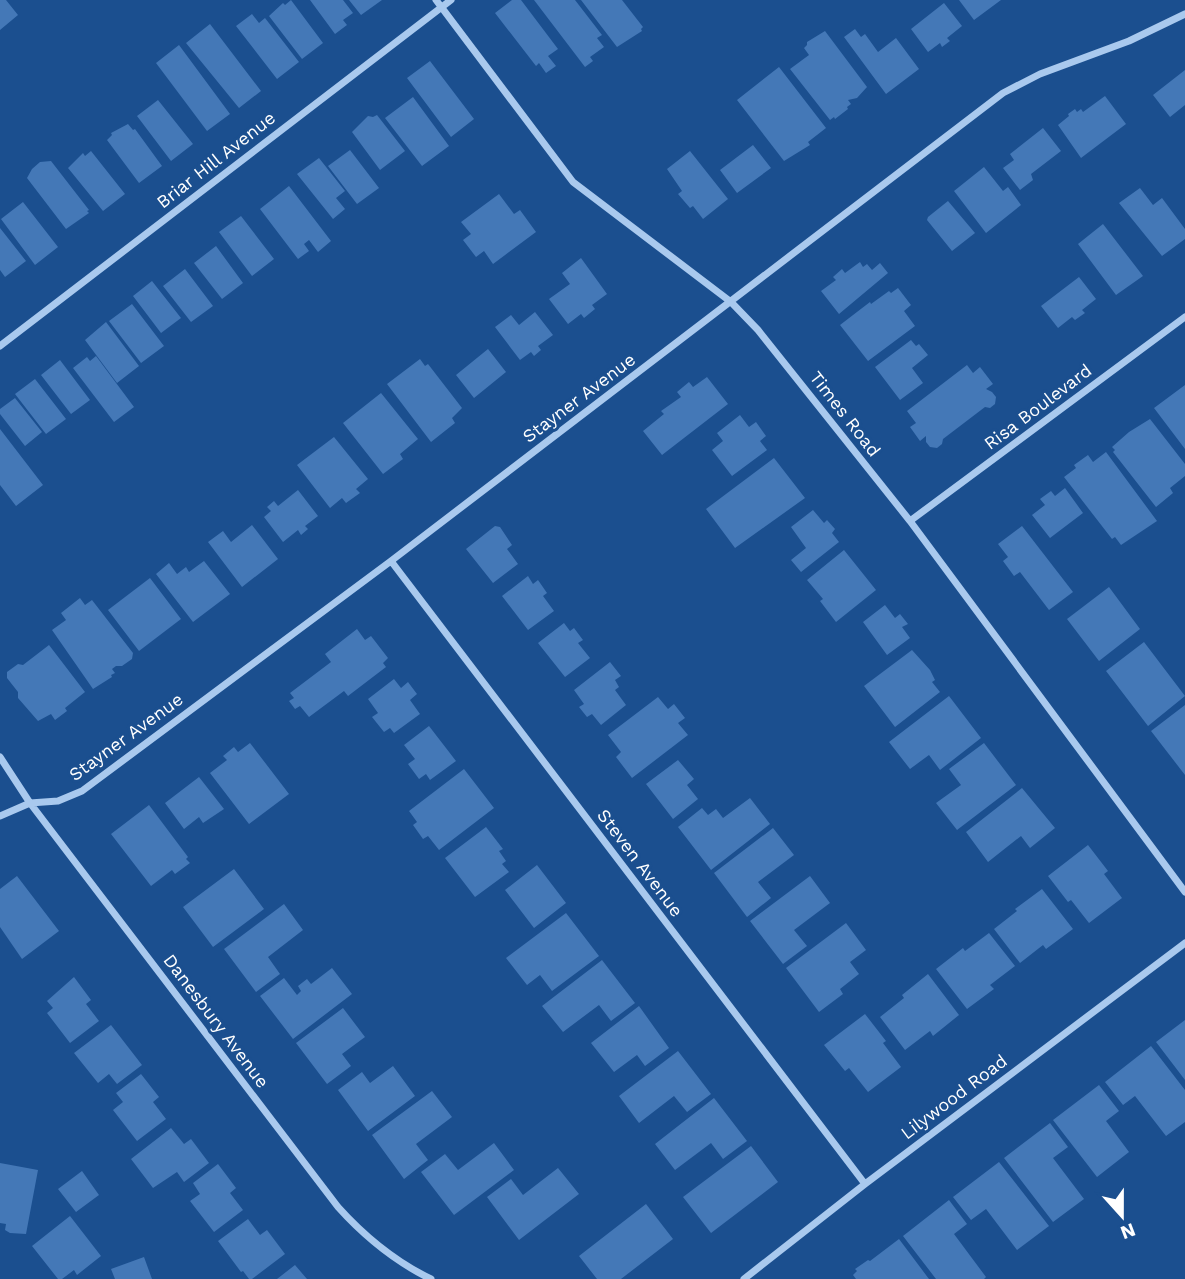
<svg xmlns="http://www.w3.org/2000/svg" width="1185" height="1279" font-family="'Work Sans',sans-serif">
	<rect width="100%" height="100%" fill="#1b4f8f"/>
	<!-- building -->
	<path fill="#4478b7" d="M0,0H6L18,15L0,30Z
		M291,0L323,43L302,59L269,16L283,3L285,5Z
		M310,0H343L353,13L343,20L347,25L335,34Z
		M349,0H382L361,15Z
		M512,0H521L558,49L548,56L556,66L546,73L539,63L536,66L495,13Z
		M534,0H575L602,35L597,38L604,47L590,57L593,61L585,67Z
		M581,0H622L643,27L641,29L642,31L617,47Z
		M959,0H1001L974,20Z
		M944,3L962,26L947,38L950,41L942,47L940,43L928,52L911,29Z
		M252,14L259,23L265,18L299,62L277,79L236,26Z
		M210,24L261,91L239,108L186,43Z
		M855,29L861,37L865,34L878,52L896,38L919,69L886,94L844,37Z
		M825,31L867,87L857,98L848,100L851,104L847,107L848,109L835,119L834,117L830,120L790,69L809,55L804,48L807,45V42Z
		M179,45L230,114L207,131L156,63Z
		M430,61L474,119L451,137L407,78Z
		M779,67L826,128L808,142L810,145L784,161L737,100Z
		M1185,70V105L1170,117L1153,95Z
		M1105,96L1126,124L1081,158L1058,125L1069,116L1068,114L1075,109L1077,112L1081,109L1083,112Z
		M413,97L449,146L422,166L385,118Z
		M158,100L193,144L171,161L137,116Z
		M377,115L405,151L380,170L352,132L368,116L373,117Z
		M128,124L133,130L135,129L162,166L139,183L107,140L112,135L111,133Z
		M1043,128L1061,151L1031,174L1033,180L1020,190L1003,168L1014,160L1010,154Z
		M753,145L771,168L737,193L720,170Z
		M350,150L379,188L357,204L328,166Z
		M91,151L125,194L103,211L68,168L83,153L85,156Z
		M690,151L728,199L703,219L693,206L690,208L678,194L682,191L667,169Z
		M319,158L345,191L336,198L345,209L333,219L297,174Z
		M51,161L89,210L87,211L89,213L66,229L27,178L32,169L40,162Z
		M984,167L1003,191L1008,187L1021,205L986,233L954,191Z
		M289,186L331,241L318,252L309,240L304,244L309,251L298,259L260,209Z
		M1140,188L1153,205L1162,198L1185,229V239L1162,256L1119,203Z
		M499,194L514,214L520,210L536,232L493,264L484,251L476,257L463,240L471,234L461,222Z
		M948,201L975,233L952,251L927,220L928,217Z
		M23,202L58,247L35,265L1,219Z
		M241,216L274,259L252,276L219,232Z
		M1103,224L1143,276L1116,295L1078,244Z
		M0,228L26,261L5,277L0,270Z
		M216,246L243,283L222,299L194,263Z
		M581,258L607,294L592,305L595,309L584,318L581,314L568,324L549,299L570,284L562,273Z
		M860,262L863,267L867,264L872,270L880,263L888,273L839,314L821,291L836,280L833,277L842,269L845,273Z
		M185,269L213,306L191,322L163,286Z
		M1079,277L1096,299L1082,310L1085,313L1075,320L1072,317L1058,328L1041,306Z
		M152,281L181,318L161,333L133,296Z
		M898,288L911,305L904,311L915,326L868,361L840,325L870,302L871,304L889,291L891,293Z
		M132,304L164,346L141,363L109,321Z
		M535,312L553,335L538,346L541,350L534,356L531,352L520,360L495,327L511,315L519,325Z
		M106,322L139,366L117,383L85,340Z
		M911,340L916,346L919,344L928,355L912,368L923,383L900,400L875,367Z
		M488,349L506,372L474,398L456,375Z
		M96,356L134,407L114,422L73,368L87,357L90,361Z
		M420,359L425,366L428,364L462,408L452,418L455,423L431,442L387,384Z
		M60,360L90,400L71,414L41,375Z
		M967,365L973,373L980,367L993,384L986,389L992,392L996,397L995,404L990,408L985,407L943,439L942,444L937,448L930,447L926,442V436L920,441L910,427L916,423L907,411Z
		M707,377L728,404L662,455L643,431L664,414L661,411L681,397L677,392L689,382L693,387Z
		M35,379L66,419L46,434L15,394Z
		M1185,385V449L1154,408Z
		M381,393L418,439L400,454L403,459L383,474L343,423Z
		M15,398L42,432L25,446L0,414V409Z
		M740,415L749,427L756,422L766,436L760,441L767,450L732,476L712,450L723,441L717,433Z
		M1150,419L1185,464V476L1170,488L1173,493L1156,507L1113,452L1115,450L1112,447L1129,432Z
		M0,429L43,485L16,506L0,485Z
		M334,437L368,479L356,489L360,493L346,503L342,498L330,508L297,465Z
		M1106,452L1157,521L1121,545L1115,537L1112,539L1064,477L1076,468L1074,465L1088,455L1093,462Z
		M774,458L805,498L735,548L706,509Z
		M1065,488L1083,513L1050,538L1032,515L1045,505L1040,499L1051,491L1055,496Z
		M298,490L318,516L305,526L308,529L301,535L298,530L283,542L264,517L271,511L267,507L274,501L278,506Z
		M813,510L824,523L827,520L835,529L832,533L839,542L801,572L791,560L806,548L791,527Z
		M252,525L278,559L242,587L208,542L223,531L231,542Z
		M495,526L500,527L512,545L507,549L518,564L493,583L466,549Z
		M1022,526L1073,592L1049,610L1020,572L1014,576L1003,561L1008,557L998,544Z
		M844,550L876,590L836,622L820,601L823,599L807,580Z
		M204,561L230,594L193,622L156,574L169,563L177,574L186,567L189,572Z
		M528,576L533,584L538,580L547,593L543,596L554,611L528,630L502,596Z
		M150,578L181,619L139,651L108,610Z
		M1109,587L1140,629L1099,661L1067,619Z
		M80,598L85,605L92,600L133,653L132,659L122,666H116L112,669L115,673L111,675L112,677L93,689L52,630L66,620L61,613Z
		M885,605L895,618L900,614L908,624L902,627L910,638L887,655L863,622Z
		M564,623L570,631L574,628L583,640L578,643L590,658L565,677L538,643Z
		M357,629L365,640L371,636L388,658L383,663L386,667L348,696L344,691L309,717L300,706L295,709L289,701L294,698L290,693L331,662L325,654Z
		M1144,642L1185,696L1148,726L1106,671Z
		M49,645L85,692L65,708L67,711L55,720L51,714L38,721L18,698V692L7,678V672L18,664L23,665Z
		M912,650L930,670L935,680L932,682L940,692L895,727L864,686Z
		M610,662L621,676L615,680L619,687L615,690L626,705L601,725L592,714L587,717L579,707L584,704L574,690Z
		M394,679L401,688L408,682L417,694L410,700L420,714L394,733L390,728L384,732L372,717L378,713L368,699Z
		M949,696L981,738L940,770L929,755L910,769L889,742Z
		M658,697L668,709L674,704L685,718L678,723L688,735L632,778L616,757L621,752L608,735Z
		M1185,705V775L1151,731Z
		M429,726L456,761L430,780L426,774L419,779L408,764L415,759L404,745Z
		M250,743L289,794L249,824L210,773L227,760L223,756L234,747L238,752Z
		M984,743L1016,785L957,830L936,803L961,785L949,769Z
		M678,760L694,779L687,785L698,799L673,819L646,784Z
		M464,769L494,808L439,850L428,836L423,839L413,825L417,822L409,811Z
		M199,777L224,809L203,823L199,817L184,829L165,803Z
		M1022,788L1055,828L1030,848L1021,836L988,862L966,832Z
		M750,798L770,824L711,870L678,827L702,808L708,815L716,809L723,818Z
		M149,805L188,857L186,859L190,863L175,874L172,870L151,886L111,834Z
		M486,827L503,849L499,851L506,861L502,864L509,872L475,897L445,858Z
		M773,828L794,855L758,882L771,898L747,917L714,873Z
		M1088,845L1108,871L1104,874L1122,898L1089,923L1071,900L1068,902L1048,876Z
		M537,865L566,903L534,928L505,890Z
		M234,869L264,909L213,947L183,907Z
		M17,876L59,931L22,959L0,927V889Z
		M810,876L830,903L794,930L807,946L783,964L750,921Z
		M1042,889L1073,929L1046,949L1043,945L1020,963L994,929L1017,911L1015,909Z
		M284,904L303,930L268,957L280,974L256,992L224,949Z
		M566,913L599,956L552,991L540,975L527,985L506,958Z
		M846,923L866,950L850,962L859,974L840,989L843,994L819,1012L786,968Z
		M989,933L1015,966L990,985L994,989L967,1009L936,969L963,948L965,951Z
		M602,960L635,1003L611,1021L599,1005L563,1032L542,1006Z
		M332,968L352,994L293,1039L260,996L284,978L297,995L301,991L298,986L307,979L311,984Z
		M928,974L959,1015L933,1036L930,1031L905,1050L880,1017L904,998L902,995Z
		M74,977L91,1000L86,1004L99,1021L70,1043L47,1013L53,1008L47,1001Z
		M639,1006L669,1048L645,1066L637,1055L614,1072L591,1043Z
		M343,1008L365,1037L342,1054L351,1066L327,1084L296,1043Z
		M865,1014L886,1041L883,1043L901,1067L868,1092L849,1068L845,1071L824,1045Z
		M1185,1020V1080L1156,1042Z
		M111,1025L142,1065L117,1084L109,1074L98,1083L74,1053Z
		M1151,1046L1185,1090V1122L1166,1136L1135,1096L1123,1105L1105,1082Z
		M678,1051L711,1094L687,1112L674,1096L639,1123L619,1096Z
		M393,1066L415,1096L368,1131L338,1090L362,1072L370,1083Z
		M141,1074L159,1097L153,1102L166,1119L137,1141L113,1110L123,1102L116,1093Z
		M1099,1085L1119,1111L1106,1121L1129,1152L1097,1177L1053,1120Z
		M432,1091L452,1117L416,1144L428,1160L404,1179L372,1135Z
		M714,1098L747,1141L723,1159L711,1143L675,1170L655,1144Z
		M1050,1123L1068,1147L1053,1158L1084,1199L1053,1222L1004,1158Z
		M171,1128L184,1144L191,1139L209,1163L184,1182L177,1172L153,1188L131,1159Z
		M494,1143L514,1170L454,1215L421,1172L445,1154L458,1170Z
		M751,1146L778,1182L711,1233L683,1197Z
		M999,1162L1049,1226L1017,1250L986,1209L971,1220L953,1197Z
		M0,1163L38,1170L26,1234L10,1233L5,1230L6,1224L0,1223Z
		M218,1164L236,1188L230,1193L243,1210L214,1232L190,1201L200,1194L193,1183Z
		M558,1168L579,1194L519,1240L487,1197L511,1179L523,1195Z
		M82,1171L99,1195L76,1212L58,1189Z
		M949,1200L967,1224L954,1234L986,1277L984,1279H936L903,1236Z
		M646,1204L673,1239L621,1279H597L579,1256Z
		M70,1216L101,1256L77,1275L74,1270L62,1279H58L32,1246Z
		M248,1219L260,1235L267,1230L285,1254L252,1279H249L243,1271L241,1272L218,1241Z
		M899,1239L929,1279H856L853,1275L857,1271L855,1269L868,1260L870,1261Z
		M144,1257L152,1279H115L111,1269Z
		M295,1265L307,1279H277Z"/>
	<g fill="none" stroke-linecap="round" stroke-linejoin="round">
		<!-- minor -->
		<path stroke="#a9c9ee" stroke-width="7" d="M436,0L573,182L731,302L758,330L910,521L1185,892
			M0,346L451,0
			M910,521L1185,317
			M391,561L865,1184
			M0,757L30,803L338,1207C365,1237 394,1261 431,1279
			M0,816L30,803L58,801L82,791L391,561L1003,93L1040,74L1129,41L1185,14
			M744,1279L865,1184L1185,943"/>
	</g>
	<g text-anchor="middle" stroke-width="6" stroke-linejoin="round" paint-order="stroke">
		<!-- street labels -->
		<g font-size="18" fill="#fff" stroke="#1b4f8f">
			<text transform="translate(216 160) rotate(-38)" y="6">Briar Hill Avenue</text>
			<text transform="translate(579 398) rotate(-37)" y="6">Stayner Avenue</text>
			<text transform="translate(1038 407) rotate(-37)" y="6">Risa Boulevard</text>
			<text transform="translate(845 414) rotate(52)" y="6">Times Road</text>
			<text transform="translate(126 737) rotate(-36)" y="6">Stayner Avenue</text>
			<text transform="translate(640 863) rotate(53)" y="6">Steven Avenue</text>
			<text transform="translate(216 1021) rotate(53)" y="6">Danesbury Avenue</text>
			<text transform="translate(954 1097) rotate(-37)" y="6">Lilywood Road</text>
		</g>
	</g>
	<!-- north arrow -->
	<g transform="translate(1122 1216) rotate(159)" stroke="#1b4f8f" stroke-width="5" paint-order="stroke">
	<path d="M0-5L12 26L0 18L-12 26Z" fill="#ffffff"/>
	<text y="-10" font-size="19" font-weight="bold" text-anchor="middle" fill="#ffffff">N</text>
	</g>
</svg>
